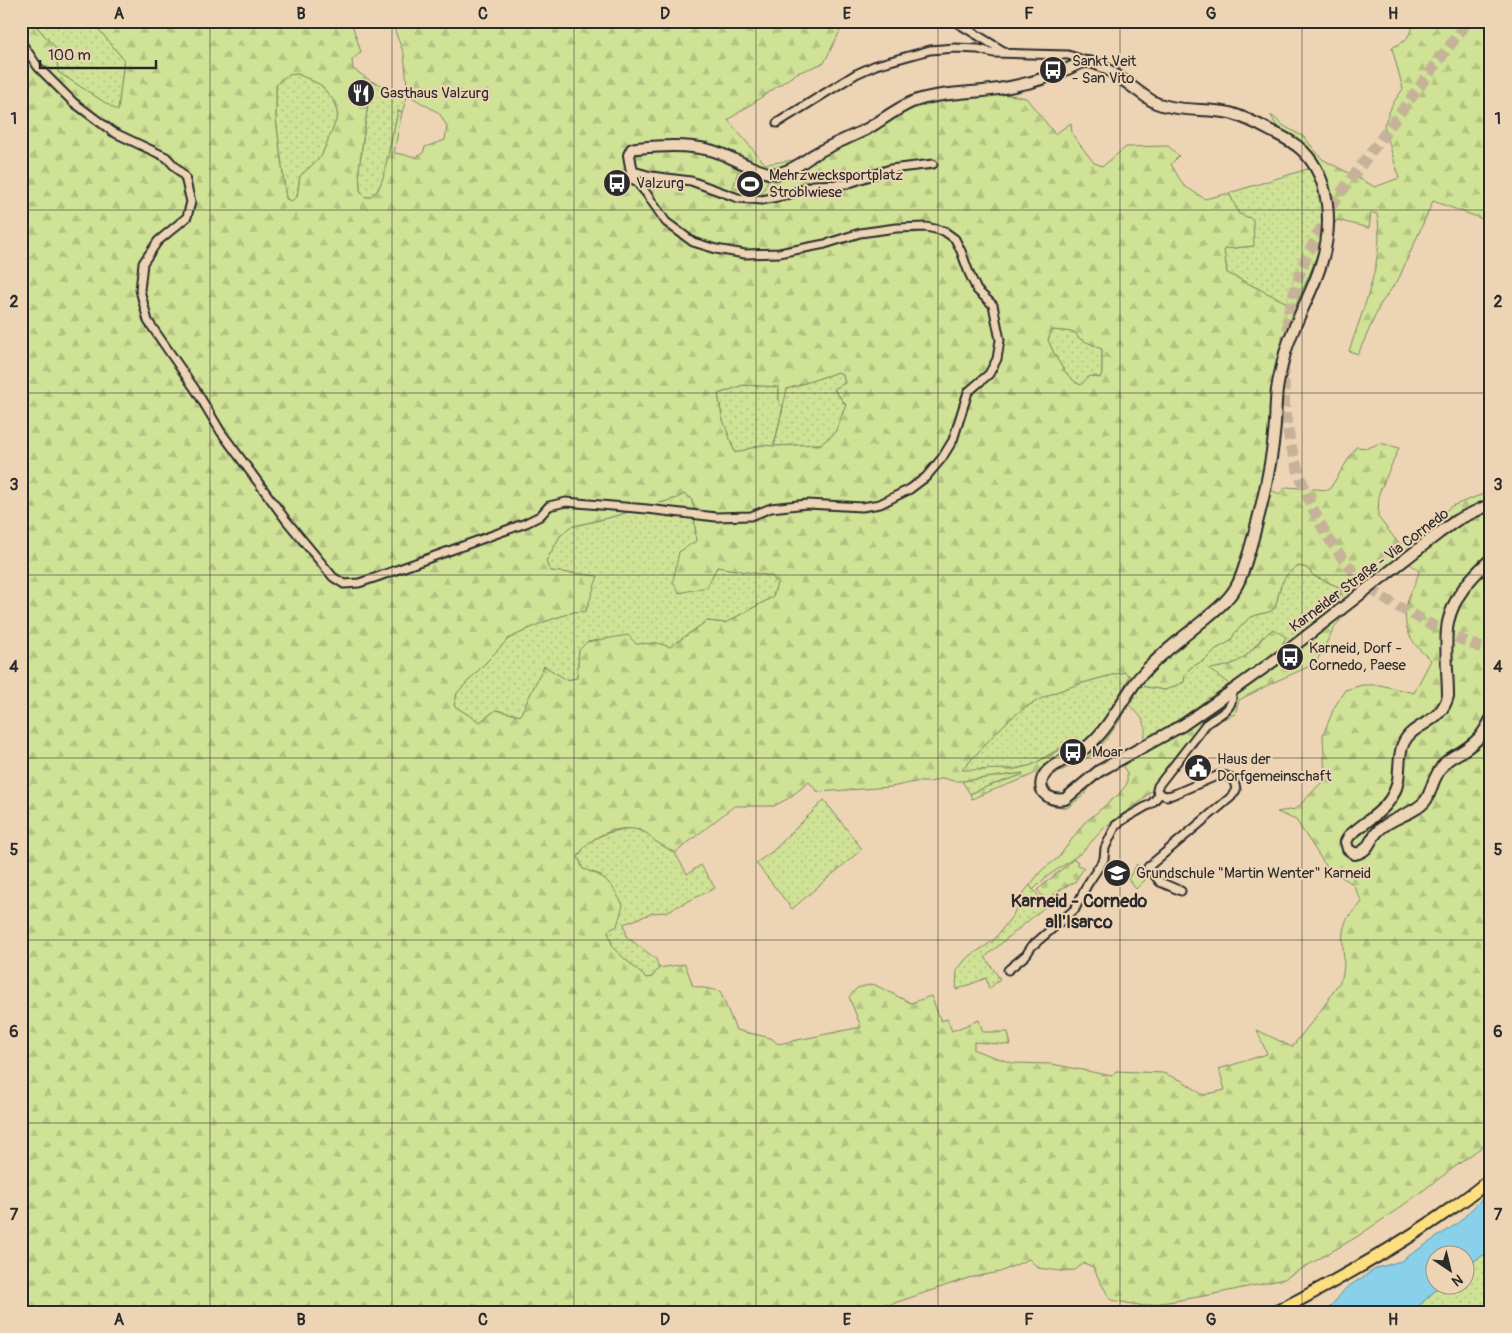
<svg xmlns="http://www.w3.org/2000/svg" width="1512" height="1333" font-family="Pangolin,sans-serif">
	<defs>
		<pattern id="grass-dots" width="8" height="8" patternUnits="userSpaceOnUse" patternTransform="scale(1.25)"><rect width="8" height="8" fill="#cfe296"/><path d="M2 2h.1M6 6h.1" fill="none" stroke="#b2c281" stroke-width="1.8" stroke-linecap="round"/></pattern>
		<pattern id="forest-firs" width="22" height="20" patternUnits="userSpaceOnUse" patternTransform="scale(1.25)"><rect width="22" height="20" fill="#cfe296"/><path d="M5 1l3.5 6h-7zM16 11l3.5 6h-7z" fill="#b2c281"/></pattern>
		<pattern id="cemetery-stones" width="16" height="16" patternUnits="userSpaceOnUse" patternTransform="scale(1.25)"><rect width="16" height="16" fill="#cfe296"/><path d="M2 7V4a2 2 0 0 1 4 0v3zM10 15v-3a2 2 0 0 1 4 0v3z" fill="#b2c281"/></pattern>
	</defs>
	<rect width="100%" height="100%" fill="#edd4b5"/>
	<filter id="ink" filterUnits="userSpaceOnUse"><feTurbulence type="fractalNoise" baseFrequency=".02" numOctaves="2"/><feDisplacementMap in="SourceGraphic" scale="10" xChannelSelector="R" yChannelSelector="G"/><feConvolveMatrix kernelMatrix="1 2 1 2 8 2 1 2 1" color-interpolation-filters="sRGB"/></filter>
	<g filter="url(#ink)">
		<!-- grass -->
		<path fill="url(#grass-dots)" stroke="#7d8660" d="M32,21H92L124,60L118,112L58,72L56,49Z
			M298,74L321,85L334,101L338,116L321,157L300,176L297,197L292,201L286,199L276,119V85L287,75Z
			M371,81L408,95L402,112L398,111L383,178L378,190L370,197H365L360,190L359,169Z
			M1311,168C1314,179 1320,191 1322,202C1329,239 1309,275 1295,307L1227,273L1224,249L1254,246L1229,193Z
			M1051,330L1074,332L1081,339L1102,349V374L1100,378L1095,376L1080,385C1064,376 1055,356 1048,340Z
			M838,372L843,375L845,383L834,390L846,405L835,433L821,444L774,446L761,445L735,453L722,417L718,394L743,385L779,387V402L787,389Z
			M684,494L691,498L694,508L696,542L679,552L706,587L717,567L772,576L777,583L773,597L725,623L707,621L670,647L657,643L579,651L577,678L567,680L544,666L520,716L496,710L480,722L454,706L457,693L508,639L541,623L573,612L597,576L551,571L548,567L546,561L560,536L570,527L608,518L677,498Z
			M1299,566L1307,568L1314,576L1341,588L1338,604L1318,619L1287,646L1283,643L1263,636C1246,658 1238,666 1210,669L1230,684L1181,718L1142,743C1150,724 1142,717 1128,704L1141,686L1165,690L1184,682L1185,675L1190,668L1206,659L1216,649L1230,641L1234,634L1249,618L1259,614L1269,612L1275,608C1280,590 1280,575 1299,566Z
			M1124,672L1130,676L1116,701L1098,728L1083,744L1060,748L1032,765L1016,769L961,771C977,754 992,735 1009,720C1040,692 1085,682 1124,672Z
			M1024,773L1022,775L986,787L970,794L962,781Z
			M824,800L862,849L792,909L756,863L774,850Z
			M632,828L647,833L655,841L675,853L687,874L701,865L715,888L666,912L653,913L624,924L627,937L656,959L659,968L652,977L646,978L613,948L607,931L601,875L583,869L578,857C588,836 611,831 632,828Z
			M1030,885L1046,906L985,957L1000,979L989,989L986,978L956,990L957,970L967,958L993,941L1013,915L1024,892Z
			M1491,1250V1306L1472,1312H1408L1417,1307L1440,1286H1464L1465,1267Z"/>
		<!-- forest -->
		<path fill="url(#forest-firs)" stroke="#7d8660" fill-rule="evenodd" d="M21,21H32L56,49L58,72L118,111L124,60L92,21H351L361,52L352,60L353,69L371,81L359,169L360,190L365,197H370L378,190L383,178L398,111L402,112L394,153L417,157L423,153L425,147L445,140L447,126L439,113L408,95L404,54L391,21H845L824,63L797,73L728,120L765,164L809,158L863,130L945,95L995,92L1026,98L1055,134L1071,123L1072,134L1094,163L1103,166L1126,147L1168,146L1179,156L1171,164L1183,185L1205,199L1229,193L1239,214L1253,219L1254,246L1224,249L1227,273L1295,307L1316,260L1322,235L1323,217L1322,201L1311,168L1300,155L1285,143L1271,115L1284,126L1304,137L1322,159L1375,187L1399,178L1384,125L1393,103L1403,89L1392,48L1406,40L1416,21H1491V222L1433,201L1399,278L1380,305L1358,354L1349,351C1362,312 1386,256 1377,214L1371,213L1369,228L1337,220L1333,227L1326,264L1287,355L1282,390L1278,449L1271,490L1279,494L1286,487L1329,490L1356,447L1368,448L1380,443L1399,448L1379,493L1378,517L1400,545L1452,506L1491,491V1140L1398,1209L1355,1238L1284,1279L1210,1295L1144,1306L1111,1300L1102,1285L1093,1267L1084,1263L1075,1270L1060,1271L1038,1268L1029,1259L1000,1272L968,1278L868,1312H21ZM298,74L321,85L334,101L338,116L321,157L300,176L297,197L291,201L286,199L276,119V85L287,75ZM1052,330L1074,332L1080,339L1102,349V373L1100,378L1090,376L1080,385C1064,376 1055,356 1048,340ZM838,372L843,375L845,383L834,389L846,405L835,433L821,444L774,446L787,389ZM743,385L779,387V403L783,407L774,446L761,445L735,453L722,417L718,394ZM684,494L691,498L694,508L696,541L679,552L673,581L679,593L707,587L717,567L772,576L777,583L773,597L725,623L707,621L670,647L657,643L636,644L628,635L587,642L579,650L577,678L567,680L544,666L520,716L496,710L480,722L454,706L457,693L508,639L541,623L573,612L586,611L598,576L551,571L548,567L546,561L560,536L570,527L608,518L677,498ZM1410,564L1419,571C1418,576 1416,581 1414,586C1412,590 1409,595 1408,600C1400,626 1411,644 1431,660L1414,693L1380,685H1362L1345,690L1334,708L1323,735L1325,779L1296,809L1277,812L1296,820L1324,863L1332,871L1353,884L1362,902C1358,908 1352,911 1349,916C1336,934 1348,957 1342,977C1341,981 1338,984 1336,987C1324,1009 1307,1027 1292,1047L1257,1030L1267,1054L1219,1069L1225,1090L1203,1095L1183,1081L1163,1073L1116,1071L1112,1076L1052,1064L1012,1063L974,1050V1042L1011,1045L1008,1032H983L979,1020L952,1031L947,1019L941,1021L931,996L911,1003L873,984L857,988L849,997L861,1027L778,1044L771,1038L736,1030L720,991L693,986L685,964L659,968L652,977L646,978L613,948L608,931L617,926L623,905C610,882 609,878 583,869L578,857C588,835 624,821 646,833C649,835 652,838 655,841C661,845 669,849 675,853L734,806H774L789,798L809,782L818,792L891,787L915,782H930L944,778L953,781H962L1023,773L1022,775L986,787L970,794L972,799C994,788 1018,783 1039,771L1036,786L1039,795L1043,800L1050,805L1067,808L1084,795L1091,785L1122,765L1127,773V784L1118,795L1084,823L1058,858L1042,870L1030,885L1033,890L1045,878L1081,853L1106,826L1140,802L1195,747L1210,728L1219,721L1235,714L1239,700L1274,682L1315,664L1336,625L1352,607ZM1299,566L1307,568L1314,576L1341,588L1338,604L1318,619L1287,646L1283,643L1286,637L1273,629C1264,636 1261,640 1254,648C1241,663 1227,667 1209,669L1229,684L1181,718L1142,743L1097,766L1065,793L1061,796L1053,793L1047,784V780C1059,768 1078,766 1091,755C1113,737 1125,709 1141,686L1165,690L1184,682L1185,675L1190,668L1206,659L1216,649L1231,641L1234,634L1249,618L1259,614L1269,612L1275,608C1280,590 1280,575 1299,566ZM1124,672L1130,676C1116,701 1103,724 1083,744L1078,742L1072,743L1032,765L1016,769L962,770C977,754 992,735 1009,720C1040,692 1085,682 1124,672Z"/>
		<!-- cemetery -->
		<path fill="url(#cemetery-stones)" stroke="#7d8660" d="M1074,859L1078,862L1077,864L1084,868L1074,883L1064,887L1055,894L1056,897L1049,903L1037,890Z"/>
		<!-- park -->
		<path fill="#cfe296" stroke="#7d8660" d="M738,171L768,180L761,196L733,188Z
			M1137,864L1147,878L1136,889L1128,879Z"/>
		<!-- water -->
		<path fill="#89d0eb" stroke="#638e9e" d="M1491,1190V1250L1465,1267L1464,1256H1434V1286H1440L1417,1308L1408,1312H1326L1346,1288L1377,1268L1401,1261L1458,1223Z"/>
		<g fill="none" stroke-linecap="round" stroke-linejoin="round">
			<!-- primary-tunnel -->
			<path stroke="#c6b299" stroke-width="11" stroke-dasharray="11 5.5" stroke-linecap="butt" d="M1286,346L1289,311L1302,266L1334,202L1468,21
				M1284,364C1284,380 1284,395 1285,410C1289,454 1310,512 1335,548C1345,563 1359,578 1373,590C1385,600 1398,607 1412,614C1437,628 1463,642 1491,651"/>
			<!-- street casing -->
			<g stroke="#2b2b2b" stroke-width="11">
				<path id="street" d="M954,21L1005,52
					M21,42L38,67L73,102L113,132L166,157L185,177L191,202L187,217L158,241L143,263L140,290L148,321L197,392L221,432L286,520L333,577L344,584L359,583L377,577L526,523L540,516L549,506L566,502L647,509L716,517L751,516L771,508L807,504L862,507L880,504L910,489L926,477L942,458L953,440L968,392L989,374L997,359L1000,340L993,305L977,290L969,273L961,251L955,239L944,231L926,227L896,228L860,233L825,244L779,253L745,254L716,249L693,242L666,222L646,193L633,178
					M777,123L856,74L876,65L930,50L955,48L978,49L994,53L1068,55L1087,61
					M631,173L637,172L651,176L691,181L738,198L762,200L787,195L813,185L847,184L890,169L933,164
					M1160,794L1166,796L1172,795L1219,775C1230,775 1235,780 1236,790L1231,797L1148,867L1160,882L1181,891
					M1160,794L1157,790L1158,786L1206,724C1216,716 1232,711 1232,697L1229,693
					M1008,970L1026,955L1032,946L1075,909L1087,885L1104,859L1105,848L1116,825L1126,818L1152,803L1160,794"/>
			</g>
			<!-- secondary casing -->
			<g stroke="#2b2b2b" stroke-width="14">
				<path id="secondary" d="M633,178L629,155L632,149L636,148C661,146 685,144 710,150C731,155 762,177 780,173C793,170 803,162 813,155C830,145 849,138 867,129C882,120 896,109 912,102C931,95 951,94 971,92C988,91 1006,88 1023,84C1038,81 1051,76 1065,70C1071,68 1080,62 1086,62C1104,60 1139,95 1156,103C1161,105 1166,106 1171,107C1190,111 1210,109 1230,113C1244,117 1258,124 1271,131C1283,137 1294,142 1303,151C1331,179 1333,227 1321,264C1311,297 1291,326 1283,361C1281,370 1278,381 1277,390C1275,405 1276,420 1274,435C1270,475 1260,514 1249,552C1245,564 1242,577 1236,587C1226,604 1208,616 1193,629C1174,644 1154,660 1138,679C1121,701 1110,727 1089,745C1077,756 1046,764 1042,780C1038,795 1052,801 1065,799L1099,771L1183,725L1229,693L1286,652L1439,533L1457,520L1491,504
					M1491,559C1471,577 1454,596 1448,622C1444,642 1448,675 1448,696C1441,724 1413,723 1404,742C1398,753 1400,768 1398,780C1394,807 1368,819 1349,836L1346,842L1348,849L1355,854C1371,850 1368,841 1378,831C1391,817 1416,814 1426,800C1429,796 1430,791 1432,786C1434,779 1440,768 1445,763C1449,758 1456,755 1461,752C1478,741 1482,736 1491,719"/>
			</g>
			<!-- primary casing -->
			<g stroke="#2b2b2b" stroke-width="15">
				<path id="primary" d="M1276,1312C1332,1283 1387,1253 1439,1217C1456,1205 1476,1193 1491,1178"/>
			</g>
			<!-- highway casing -->
			<g stroke="#2b2b2b" stroke-width="16">
				<path id="highway" d="M1490,1312L1491,1311"/>
			</g>
			<!-- street -->
			<use href="#street" stroke="#edd4b5" stroke-width="7"/>
			<!-- secondary -->
			<use href="#secondary" stroke="#edd4b5" stroke-width="10"/>
			<!-- primary -->
			<use href="#primary" stroke="#fedf80" stroke-width="11"/>
			<!-- highway -->
			<use href="#highway" stroke="#fedf80" stroke-width="12"/>
		</g>
	</g>
	<!-- grid -->
	<path fill="none" stroke="#2b2b2b" stroke-width="1" stroke-opacity="0.55" d="M210,21V1312M392,21V1312M574,21V1312M756,21V1312M938,21V1312M1120,21V1312M1302,21V1312M21,210H1491M21,393H1491M21,575H1491M21,758H1491M21,940H1491M21,1123H1491"/>
	<!-- icons -->
	<defs>
		<g id="bus-disc" transform="scale(1.4375)"><circle r="9.5" fill="#2b2b2b" stroke="#edd4b5"/><path d="M-5-6H5V4H4V6H2V4H-2V6H-4V4H-5ZM-3.5-4V0h7V-4ZM-3.5 1.2v1.5H-2V1.2ZM2 1.2v1.5H3.5V1.2Z" fill="#fff"/></g>
		<g id="restaurant-disc" transform="scale(1.4375)"><circle r="9.5" fill="#2b2b2b" stroke="#edd4b5"/><path d="M-5-6h1v4h1v-4h1v4h1v-4h1v5L-1.5 .5V6h-2V.5L-5-1ZM5-6V6H3V1.5H1.5Q1.5-4 5-6Z" fill="#fff"/></g>
		<g id="stadium-disc" transform="scale(1.4375)"><circle r="9.5" fill="#2b2b2b" stroke="#edd4b5"/><path d="M0-5a6.5 5 0 1 0 0 10a6.5 5 0 1 0 0-10ZM-3.5-1.8h7v3.6h-7Z" fill="#fff"/></g>
		<g id="civic-disc" transform="scale(1.4375)"><circle r="9.5" fill="#2b2b2b" stroke="#edd4b5"/><path d="M-.6-6.5H3V-4.5H.6V-3L4-1V1h2V6H-6V1h2V-1L-.6-3ZM-1.2 2.5V6h2.4V2.5Z" fill="#fff"/></g>
		<g id="school-disc" transform="scale(1.4375)"><circle r="9.5" fill="#2b2b2b" stroke="#edd4b5"/><path d="M0-5L7-2L0 1L-7-2ZM-4 1L0 2.5L4 1V4Q0 6-4 4Z" fill="#fff"/></g>
	</defs>
	<g fill-rule="evenodd">
		<use href="#bus-disc" x="1053" y="70"/>
		<use href="#restaurant-disc" x="361" y="93"/>
		<use href="#bus-disc" x="617" y="183"/>
		<use href="#stadium-disc" x="750" y="184"/>
		<use href="#bus-disc" x="1290" y="657"/>
		<use href="#bus-disc" x="1073" y="752"/>
		<use href="#civic-disc" x="1198" y="768"/>
		<use href="#school-disc" x="1117" y="873"/>
	</g>
	<g text-anchor="middle" stroke-width="4" stroke-linejoin="round" paint-order="stroke">
		<!-- poi labels -->
		<g font-size="15" fill="#2b2b2b" stroke="#edd4b5" text-anchor="start">
			<text x="1072" y="66">Sankt Veit<tspan x="1072" dy="17">- San Vito</tspan></text>
			<text x="380" y="98">Gasthaus Valzurg</text>
			<text x="769" y="180">Mehrzwecksportplatz<tspan x="769" dy="17">Stroblwiese</tspan></text>
			<text x="636" y="188">Valzurg</text>
			<text x="1309" y="653">Karneid, Dorf -<tspan x="1309" dy="17">Cornedo, Paese</tspan></text>
			<text x="1092" y="757">Moar</text>
			<text x="1217" y="764">Haus der<tspan x="1217" dy="17">Dorfgemeinschaft</tspan></text>
			<text x="1136" y="878">Grundschule "Martin Wenter" Karneid</text>
		</g>
		<!-- street labels -->
		<g font-size="15" fill="#2b2b2b" stroke="#edd4b5">
			<text transform="translate(1369 570) rotate(-37)" y="5">Karneider Straße - Via Cornedo</text>
		</g>
		<!-- quarter labels -->
		<g font-size="18" font-weight="bold" fill="#2b2b2b" stroke="#edd4b5">
			<text x="1079" y="907">Karneid - Cornedo<tspan x="1079" dy="21">all'Isarco</tspan></text>
		</g>
	</g>
	<!-- margin -->
	<rect width="1512" height="1333" fill="none" stroke="#edd4b5" stroke-width="55"/>
	<!-- north arrow -->
	<g transform="translate(1450 1270) rotate(145)"><circle r="24" fill="#edd4b5" stroke="#9f907e"/>
	<path d="M0-4L9 19L0 12L-9 19Z" fill="#2b2b2b"/>
	<text y="-8" font-size="14" font-weight="bold" text-anchor="middle" fill="#2b2b2b">N</text>
	</g>
	<!-- scale -->
	<path d="M40 60v8h116v-8" fill="none" stroke="#2b2b2b" stroke-width="2.5"/>
	<text x="48" y="60" font-size="15" fill="#2b2b2b" stroke="#edd4b5" stroke-width="4" paint-order="stroke">100 m</text>
	<rect x="28" y="28" width="1456" height="1278" fill="none" stroke="#2b2b2b" stroke-width="2"/>
	<g font-size="16" text-anchor="middle" font-weight="bold" fill="#2b2b2b">
		<text x="119" y="19">A</text>
		<text x="301" y="19">B</text>
		<text x="483" y="19">C</text>
		<text x="665" y="19">D</text>
		<text x="847" y="19">E</text>
		<text x="1029" y="19">F</text>
		<text x="1211" y="19">G</text>
		<text x="1393" y="19">H</text>
		<text x="14" y="124">1</text>
		<text x="1498" y="124">1</text>
		<text x="14" y="307">2</text>
		<text x="1498" y="307">2</text>
		<text x="14" y="490">3</text>
		<text x="1498" y="490">3</text>
		<text x="14" y="672">4</text>
		<text x="1498" y="672">4</text>
		<text x="14" y="855">5</text>
		<text x="1498" y="855">5</text>
		<text x="14" y="1037">6</text>
		<text x="1498" y="1037">6</text>
		<text x="14" y="1220">7</text>
		<text x="1498" y="1220">7</text>
		<text x="119" y="1325">A</text>
		<text x="301" y="1325">B</text>
		<text x="483" y="1325">C</text>
		<text x="665" y="1325">D</text>
		<text x="847" y="1325">E</text>
		<text x="1029" y="1325">F</text>
		<text x="1211" y="1325">G</text>
		<text x="1393" y="1325">H</text>
	</g>
</svg>
